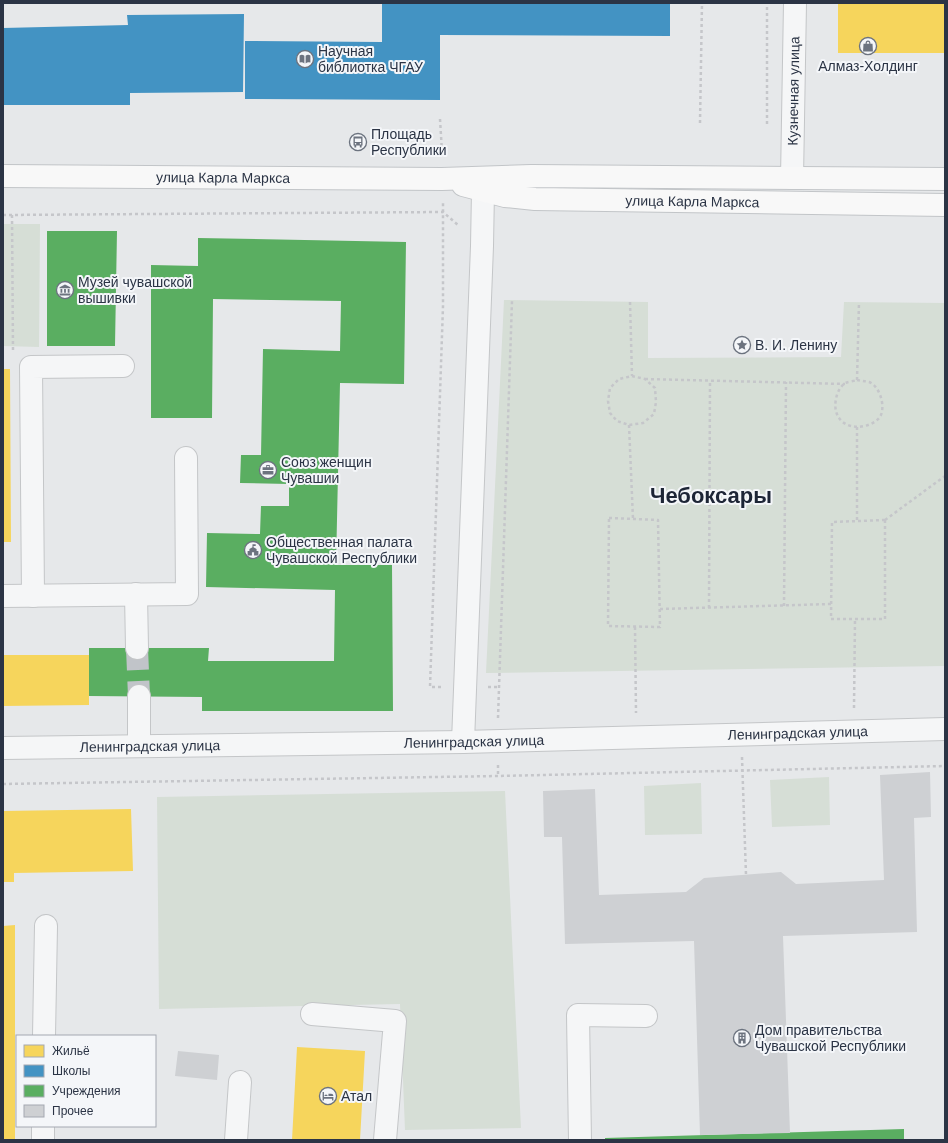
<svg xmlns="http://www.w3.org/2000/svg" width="948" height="1143" font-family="Helvetica,sans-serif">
	<rect width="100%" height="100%" fill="#e6e8ea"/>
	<!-- green -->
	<path fill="#d6ded6" d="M3,224H40L39,347L3,346Z
		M504,300L648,302V358L841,357L844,302L945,303V666L486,673Z
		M829,777L830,825L772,827L770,780Z
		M701,783L702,834L645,835L644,786Z
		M505,791L521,1128L405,1130L400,1004L159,1009L157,797Z"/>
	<!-- homes -->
	<path fill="#f6d55c" d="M838,3H945V53H838Z
		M3,369H10L11,542H3Z
		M3,655H89V705L3,706Z
		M131,809L133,871L14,873V882H3V811Z
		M15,925V1140H3V926Z
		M297,1047L365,1051L360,1140H292Z"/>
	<!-- schools -->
	<path fill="#4393c3" d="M382,3H670V36L440,35V100L245,99V41L382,42Z
		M244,14L243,92L130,93V105H3V28L128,25L127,15Z"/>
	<!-- public -->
	<path fill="#5aae61" d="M47,231H117L115,346H47Z
		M198,238L406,242L404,384L340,383L336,565H392L393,711H202V697L89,696V648H209L208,661H334L335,590L206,587L207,533L260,534L261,506H289V484L240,483L241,455H261L263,349L340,351L341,301L213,299L212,418H151V265L198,266Z
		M904,1129V1140H605V1138Z"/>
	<!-- building -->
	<path fill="#ced0d3" d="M930,772L931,817L914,818L917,932L783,936L790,1133L700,1135L694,941L565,944L562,837H544L543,791L595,789L599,895L686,892L704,878L781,872L796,884L884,880L880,775Z
		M178,1051L219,1055L217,1080L175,1076Z"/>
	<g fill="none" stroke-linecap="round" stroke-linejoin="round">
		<!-- minor-tunnel -->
		<path stroke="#c1c4c9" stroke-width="22" stroke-dasharray="22 11" stroke-linecap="butt" d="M137,648L139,696"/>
		<!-- minor casing -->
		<g stroke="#c4c6c8" stroke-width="24">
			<g id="minor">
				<path id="s1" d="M792,178L795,3"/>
				<path d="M136,594L137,648"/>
				<path d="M3,596L187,594L186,458"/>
				<path d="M33,596L31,367L123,366"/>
				<path d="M139,696V746"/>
				<path d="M463,742L482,246L483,191"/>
				<path id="s2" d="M3,748L463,742L945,729"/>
				<path d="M312,1014L395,1021L385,1140"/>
				<path d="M44,1036L46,926"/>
				<path d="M43,1140V1126"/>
				<path d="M236,1140L240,1082"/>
				<path d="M580,1140L578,1015L646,1016"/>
			</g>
		</g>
		<!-- major casing -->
		<g stroke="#c2c5c8" stroke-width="24">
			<g id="major">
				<path id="s3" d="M3,176L442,179L531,176L945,179"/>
				<path id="s4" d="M463,185L505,196L535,199L945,205"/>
			</g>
		</g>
		<!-- path -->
		<path stroke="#c5c6ca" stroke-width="2.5" stroke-dasharray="3 3" stroke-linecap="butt" d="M440,119L442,152
			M700,123L702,3
			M767,124V3
			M3,215L443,212L458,225
			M12,215L13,351
			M630,302L632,376
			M632,376L645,379L655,388L656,402L654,414L643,423L629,425L617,421L610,413L608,401L610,388L619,379Z
			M645,379L845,384
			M857,380C861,381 865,381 869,382C880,386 886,407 880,417C876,422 870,425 864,426C846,430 832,418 836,399C837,393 840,387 845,383C848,382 854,381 857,380Z
			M857,380L859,302
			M629,425L633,519
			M857,427V521
			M609,518L658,520L660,627L608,626Z
			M885,520V619H831L832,522Z
			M885,520L945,476
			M784,606L786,382
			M709,608L710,380
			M660,609L831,604
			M635,627L636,713
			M441,687H430L443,306V203
			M488,687H499
			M854,708L855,619
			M498,718L512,301
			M742,757L746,875
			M498,765V776
			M3,784L498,776L945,766"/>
		<!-- minor -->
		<use href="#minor" stroke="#f5f6f7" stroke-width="22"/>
		<!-- major -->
		<use href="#major" stroke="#f8f8f8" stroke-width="22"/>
	</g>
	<!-- icons -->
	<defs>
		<g id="shop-ring" transform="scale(0.9)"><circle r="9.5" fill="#f4f6f9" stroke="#6c737f" stroke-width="1.5"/><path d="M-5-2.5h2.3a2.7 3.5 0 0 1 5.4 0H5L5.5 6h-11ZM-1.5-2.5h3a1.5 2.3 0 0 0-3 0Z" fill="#6c737f"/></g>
		<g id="library-ring" transform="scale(0.9)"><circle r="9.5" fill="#f4f6f9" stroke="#6c737f" stroke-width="1.5"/><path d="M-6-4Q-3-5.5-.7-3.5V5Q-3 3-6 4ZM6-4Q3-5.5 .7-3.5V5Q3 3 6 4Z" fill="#6c737f"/></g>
		<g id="bus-ring" transform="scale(0.9)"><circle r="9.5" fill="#f4f6f9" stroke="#6c737f" stroke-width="1.5"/><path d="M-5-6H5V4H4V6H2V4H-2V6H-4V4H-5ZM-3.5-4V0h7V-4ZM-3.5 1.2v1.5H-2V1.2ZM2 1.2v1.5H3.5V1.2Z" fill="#6c737f"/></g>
		<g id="museum-ring" transform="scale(0.9)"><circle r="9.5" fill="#f4f6f9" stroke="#6c737f" stroke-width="1.5"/><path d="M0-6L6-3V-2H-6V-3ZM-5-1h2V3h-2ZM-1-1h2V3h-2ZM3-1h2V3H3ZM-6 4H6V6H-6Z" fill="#6c737f"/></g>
		<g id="sight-ring" transform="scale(0.9)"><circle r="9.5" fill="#f4f6f9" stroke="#6c737f" stroke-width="1.5"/><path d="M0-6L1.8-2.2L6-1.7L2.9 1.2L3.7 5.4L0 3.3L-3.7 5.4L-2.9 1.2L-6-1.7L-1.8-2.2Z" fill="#6c737f"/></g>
		<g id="office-ring" transform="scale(0.9)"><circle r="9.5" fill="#f4f6f9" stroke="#6c737f" stroke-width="1.5"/><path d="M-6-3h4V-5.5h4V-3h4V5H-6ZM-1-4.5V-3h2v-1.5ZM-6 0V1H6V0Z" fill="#6c737f"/></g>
		<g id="civic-ring" transform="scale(0.9)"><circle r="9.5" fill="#f4f6f9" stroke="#6c737f" stroke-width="1.5"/><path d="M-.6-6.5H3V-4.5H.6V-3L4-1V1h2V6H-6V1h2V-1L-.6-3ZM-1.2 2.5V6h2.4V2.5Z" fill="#6c737f"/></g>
		<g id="building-ring" transform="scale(0.9)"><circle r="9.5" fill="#f4f6f9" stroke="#6c737f" stroke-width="1.5"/><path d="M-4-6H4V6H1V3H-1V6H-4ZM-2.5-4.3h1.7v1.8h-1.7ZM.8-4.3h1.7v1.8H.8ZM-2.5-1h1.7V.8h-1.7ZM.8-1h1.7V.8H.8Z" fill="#6c737f"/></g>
		<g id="hotel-ring" transform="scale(0.9)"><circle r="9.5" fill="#f4f6f9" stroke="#6c737f" stroke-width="1.5"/><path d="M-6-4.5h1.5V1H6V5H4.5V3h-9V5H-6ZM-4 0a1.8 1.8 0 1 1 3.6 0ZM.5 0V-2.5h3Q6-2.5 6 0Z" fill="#6c737f"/></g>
	</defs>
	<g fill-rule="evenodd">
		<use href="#shop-ring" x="868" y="46"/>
		<use href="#library-ring" x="305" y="59"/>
		<use href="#bus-ring" x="358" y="142"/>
		<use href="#museum-ring" x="65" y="290"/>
		<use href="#sight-ring" x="742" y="345"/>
		<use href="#office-ring" x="268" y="470"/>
		<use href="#civic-ring" x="253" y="550"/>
		<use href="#building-ring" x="742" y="1038"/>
		<use href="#hotel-ring" x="328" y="1096"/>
	</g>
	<g text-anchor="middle" stroke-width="4" stroke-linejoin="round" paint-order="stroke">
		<!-- poi labels -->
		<g font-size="14" fill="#2b3445" stroke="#f4f6f9" text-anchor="start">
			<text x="318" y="56">Научная<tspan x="318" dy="16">библиотка ЧГАУ</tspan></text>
			<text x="868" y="71" text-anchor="middle">Алмаз-Холдинг</text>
			<text x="371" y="139">Площадь<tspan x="371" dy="16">Республики</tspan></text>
			<text x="78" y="287">Музей чувашской<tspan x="78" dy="16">вышивки</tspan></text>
			<text x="755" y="350">В. И. Ленину</text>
			<text x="281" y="467">Союз женщин<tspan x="281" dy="16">Чувашии</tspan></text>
			<text x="266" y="547">Общественная палата<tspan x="266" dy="16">Чувашской Республики</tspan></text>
			<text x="755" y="1035">Дом правительства<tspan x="755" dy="16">Чувашской Республики</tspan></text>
			<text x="341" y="1101">Атал</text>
		</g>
		<!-- street labels -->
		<g font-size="14" fill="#2b3445" stroke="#f4f6f9">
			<text dy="5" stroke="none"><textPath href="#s1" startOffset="87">Кузнечная улица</textPath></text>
			<text dy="5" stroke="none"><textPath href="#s3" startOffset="220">улица Карла Маркса</textPath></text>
			<text dy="5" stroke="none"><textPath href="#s4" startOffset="231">улица Карла Маркса</textPath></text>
			<text dy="5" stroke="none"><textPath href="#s2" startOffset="795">Ленинградская улица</textPath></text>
			<text dy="5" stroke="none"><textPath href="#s2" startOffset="471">Ленинградская улица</textPath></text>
			<text dy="5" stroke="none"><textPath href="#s2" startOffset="147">Ленинградская улица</textPath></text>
		</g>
		<!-- town labels -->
		<g font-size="22" font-weight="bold" fill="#1d2536" stroke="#f4f6f9">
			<text x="711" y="503">Чебоксары</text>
		</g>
	</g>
	<!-- border -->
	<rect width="948" height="1143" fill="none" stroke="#2b3445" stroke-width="8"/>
	<!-- legend -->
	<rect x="16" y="1035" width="140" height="92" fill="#f4f6f9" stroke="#a4a8b1"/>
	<rect x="24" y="1045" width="20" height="12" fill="#f6d55c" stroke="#a4a8b1"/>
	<text x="52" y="1055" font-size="12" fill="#2b3445">Жильё</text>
	<rect x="24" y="1065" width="20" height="12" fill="#4393c3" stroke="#a4a8b1"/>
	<text x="52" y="1075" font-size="12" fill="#2b3445">Школы</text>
	<rect x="24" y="1085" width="20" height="12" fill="#5aae61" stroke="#a4a8b1"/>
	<text x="52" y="1095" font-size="12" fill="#2b3445">Учреждения</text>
	<rect x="24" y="1105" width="20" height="12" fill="#ced0d3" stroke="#a4a8b1"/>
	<text x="52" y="1115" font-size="12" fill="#2b3445">Прочее</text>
</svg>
